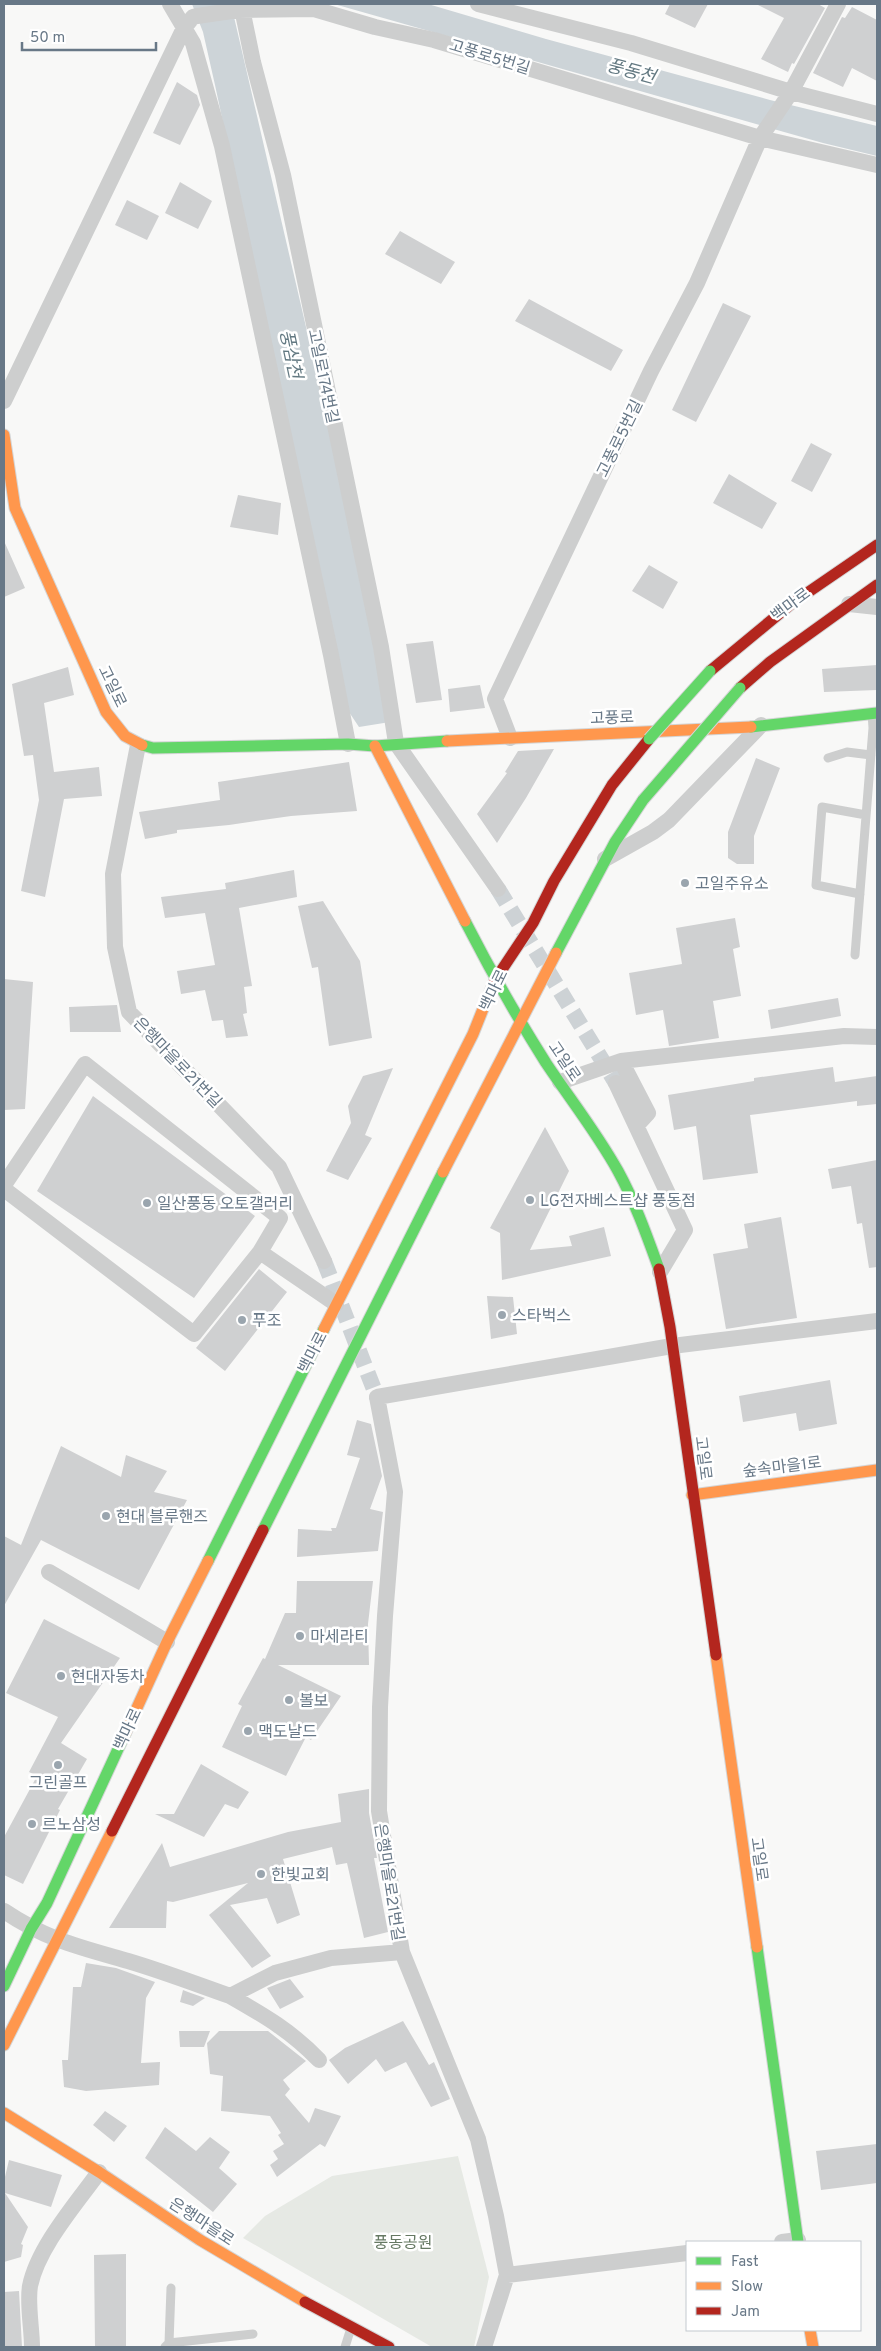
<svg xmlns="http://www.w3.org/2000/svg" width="881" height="2351" font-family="Overpass,'Noto Sans KR',sans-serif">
	<rect width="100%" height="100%" fill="#f8f8f7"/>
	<!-- green -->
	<path fill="#e6e9e4" d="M458,2156L489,2277L474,2347H432L243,2238L265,2216L332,2176Z"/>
	<!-- water -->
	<path fill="#cdd4d8" d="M192,4H231L316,370L390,722L359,727L349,712L215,85L203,32Z
		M334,4H428L546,39L770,100L877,126V156L823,143Z"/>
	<!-- building -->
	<path fill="#cfd0d1" d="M670,4H708L695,28L665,14Z
		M756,4H818L825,8L794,64L792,63L788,72L761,59L784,18Z
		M852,7L877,20V81L852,68L843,87L813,73L842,17L845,18Z
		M177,82L197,95L200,105L180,145L153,133Z
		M180,182L212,201L198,229L165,213Z
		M127,200L159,216L147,240L115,225Z
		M400,231L455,262L441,284L385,254Z
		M529,299L623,350L611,371L515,321Z
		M723,303L751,316L696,422L672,410Z
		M811,443L832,454L812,492L791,481Z
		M729,474L777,503L762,529L713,503Z
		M238,495L281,503L278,535L230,527Z
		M4,541L25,588L4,597Z
		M649,565L678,582L663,609L632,591Z
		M433,641L442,700L416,703L406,644Z
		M877,665V690L824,692L822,669Z
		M68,667L74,695L44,703L54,772L99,767L102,796L64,799L45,897L21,891L39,800L33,755L24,756L12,684Z
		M480,685L485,708L450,712L448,689Z
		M554,749L526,798L497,843L477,814L507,773L505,772L518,751Z
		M756,758L780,768L754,836V864H737L728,858V832Z
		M349,762L357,811L291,816L229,825L177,830V833L145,839L139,812L220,800L218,782Z
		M294,870L297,897L239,908L252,986L244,987L247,1013L243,1014L248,1036L226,1038L223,1020L212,1021L205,990L181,994L177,971L215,965L205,913L165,918L161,897L226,889L225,883Z
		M323,901L360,961L372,1038L329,1046L318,967L312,968L298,906Z
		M735,918L740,947L733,949L741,996L713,1001L719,1038L669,1046L663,1010L636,1015L629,973L682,964L676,928Z
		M4,979L33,982L25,1109L4,1110Z
		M838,998L841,1016L771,1029L768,1010Z
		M117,1005L121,1032H70L69,1007Z
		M833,1067L835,1082L877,1076V1104L857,1106V1101L750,1115L758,1173L703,1180L696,1126L674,1130L668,1095L754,1081V1078Z
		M393,1068L365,1135L372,1138L348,1180L326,1171L351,1123L348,1106L363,1076Z
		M93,1096L255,1216L194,1298L37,1191Z
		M545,1127L569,1171L530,1250L572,1246L569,1236L604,1227L611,1256L502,1280L500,1233L490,1228Z
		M877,1160V1267L869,1268L862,1223L857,1224L851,1186L832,1189L828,1169Z
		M781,1217L797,1318L726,1329L713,1254L748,1248L744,1224Z
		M259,1269L287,1292L225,1371L196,1348Z
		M487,1296L513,1297L517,1334L491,1339Z
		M830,1380L837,1424L799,1431L796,1413L743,1422L739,1396Z
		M357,1420L371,1424L382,1476L370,1509L383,1512L378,1551L297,1557L298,1529L332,1531L331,1528H336L360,1458L347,1455Z
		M61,1446L121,1477L126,1455L167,1471L154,1492L187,1500L139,1590L41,1540L4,1606V1536L21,1545Z
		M297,1581H373L368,1624L369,1665H278L341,1696L311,1740L306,1737L286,1776L222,1747L242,1706L238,1704L263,1658L265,1659L285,1613H296Z
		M44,1619L120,1658L61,1743L87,1759L58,1809L60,1810L23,1884L4,1875V1837L37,1776L29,1772L58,1717L6,1693Z
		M201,1764L249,1792L238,1809L225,1804L204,1837L155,1814H174Z
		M369,1789V1813L377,1858H374L388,1932L364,1938L347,1863L336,1865L332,1847L283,1859L300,1915L277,1924L267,1898L230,1905L271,1956L252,1968L209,1915L248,1883L173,1902L167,1901L166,1928H109L162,1843L170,1867L288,1832L341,1822L338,1794Z
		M86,1963L116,1968L155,1982L146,1998L141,2063L160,2062L159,2085L86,2091L64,2087L62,2060H68L73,1987H81Z
		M290,1979L304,1997L280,2009L267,1988Z
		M183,1990L188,1992L205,1998L193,2006L180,2002Z
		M403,2021L429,2065L434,2062L450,2099L431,2107L406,2062L385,2072L376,2059L348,2084L329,2060L345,2048Z
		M179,2031H210L204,2047H180Z
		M219,2031H268L306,2061L283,2080L290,2089L285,2095L309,2123L315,2108L341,2116L325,2147L320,2144L277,2177L270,2165L278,2159L273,2151L284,2144L278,2135L281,2133L270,2116L221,2111L223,2076L210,2074L207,2043Z
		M105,2111L127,2126L114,2142L93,2125Z
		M165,2127L196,2151L210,2137L230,2152L219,2168L237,2184L213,2212L145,2158Z
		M877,2144V2183L821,2190L816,2151Z
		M9,2160L62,2175L51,2207L5,2193L28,2227L21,2244L23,2245L21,2257L4,2262V2181Z
		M126,2254V2347H95L94,2255Z
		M19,2291L22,2347H4V2292Z"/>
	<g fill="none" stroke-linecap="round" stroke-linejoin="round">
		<!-- street-tunnel -->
		<path stroke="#cdd2d5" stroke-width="16" stroke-dasharray="16 8" stroke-linecap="butt" d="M498,889L616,1083
			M324,1261L377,1397"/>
		<!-- fast casing -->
		<g stroke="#d4d5d6" stroke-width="13">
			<path id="fast" d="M751,727L877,713
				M142,745L153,748L348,744L375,746L447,741
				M465,921C490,970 517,1017 546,1063C570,1099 597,1133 618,1171C635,1202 647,1236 659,1269
				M556,953L615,842L643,800
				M263,1530L443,1172
				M208,1561L324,1329
				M757,1947L798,2242
				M4,1986L31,1929L47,1903L125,1734"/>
		</g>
		<!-- slow casing -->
		<g stroke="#d4d5d6" stroke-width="13">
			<path id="slow" d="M4,435L15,508L106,712L125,736L142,745
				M447,741L751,727
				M375,746L465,921
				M443,1172L556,953
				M324,1329L473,1034L485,1004
				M692,1495L877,1470
				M716,1655L757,1947
				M125,1734L167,1642L208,1561
				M4,2045L112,1831
				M4,2113L99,2172L200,2240L305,2302
				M810,2330L813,2347"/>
		</g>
		<!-- jam casing -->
		<g stroke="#d4d5d6" stroke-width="13">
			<path id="jam" d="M710,671L791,604L877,545
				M740,688L770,662L877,585
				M485,1004L495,980L533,923L554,881L612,785L649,739
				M659,1269L670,1327L716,1655
				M112,1831L263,1530
				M305,2302L389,2347"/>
		</g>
		<!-- lane -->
		<path stroke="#cdcece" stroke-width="9" d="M828,758L847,752L871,755
			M860,894L816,885L822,807L866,815
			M855,955L873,728L872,713
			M169,2343L253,2334
			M165,2347L169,2343L171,2288
			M345,2347L351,2328"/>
		<!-- street -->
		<path stroke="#cdcece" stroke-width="16" d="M170,4L193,43L222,146L331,655L348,744
			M241,4L253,62L283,175L381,647L396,743L498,889
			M478,4L631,43L791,92L877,114
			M4,401L184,28L193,17L197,16L239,10L314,9L375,27L434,40L760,138L877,165
			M849,604L877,607
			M510,738L495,699L651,371L697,283L760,138L791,92L838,4
			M138,745L113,874L115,947L129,1012L279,1167L324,1261
			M605,859L653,832L669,820L761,725
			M621,1061L648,1113L636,1126
			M560,1082L621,1061L844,1036L877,1037
			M616,1083L685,1230L660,1272
			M4,1185L85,1064L280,1218L260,1252L194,1334L4,1189
			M260,1252L336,1304
			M49,1572L167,1642
			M4,1911C47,1940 79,1947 128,1961C162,1971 196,1984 230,1996L275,1973L331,1958L402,1952
			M230,1996C265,2016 291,2031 319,2060
			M782,2242L798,2240
			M507,2275L687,2253
			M32,2347C32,2329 27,2303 30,2286C38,2247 76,2204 99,2172
			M484,2347L507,2275L496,2216L478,2139L402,1952L379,1811L380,1707L385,1616L395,1492L377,1397L672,1346L877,1321"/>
		<!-- fast -->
		<use href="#fast" stroke="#63d668" stroke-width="11"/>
		<!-- slow -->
		<use href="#slow" stroke="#ff974d" stroke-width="11"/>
		<!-- jam -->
		<use href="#jam" stroke="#b3261e" stroke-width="11"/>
		<!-- fast-bridge casing -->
		<g stroke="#d4d5d6" stroke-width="13" stroke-linecap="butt">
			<path id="fast-bridge" d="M649,739L710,671
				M643,800L740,688"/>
		</g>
		<!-- fast-bridge -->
		<use href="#fast-bridge" stroke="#63d668" stroke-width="11"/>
	</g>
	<!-- markers -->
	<g fill="#9aa5ae" stroke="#fff" stroke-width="2">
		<circle cx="685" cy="883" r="5"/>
		<circle cx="530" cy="1200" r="5"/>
		<circle cx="147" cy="1203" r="5"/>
		<circle cx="502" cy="1315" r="5"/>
		<circle cx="242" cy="1320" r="5"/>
		<circle cx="106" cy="1516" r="5"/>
		<circle cx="300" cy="1636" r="5"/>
		<circle cx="61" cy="1676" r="5"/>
		<circle cx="289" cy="1700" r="5"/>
		<circle cx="248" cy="1731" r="5"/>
		<circle cx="58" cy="1765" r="5"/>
		<circle cx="32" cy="1824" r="5"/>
		<circle cx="261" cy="1874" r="5"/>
	</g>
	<g text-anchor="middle" stroke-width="5" stroke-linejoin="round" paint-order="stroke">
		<!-- street labels -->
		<g font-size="16" fill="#687887" stroke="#fff">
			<text transform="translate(490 56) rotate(17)" y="6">고풍로5번길</text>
			<text transform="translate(324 376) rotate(78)" y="6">고일로174번길</text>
			<text transform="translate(619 438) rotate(-64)" y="6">고풍로5번길</text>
			<text transform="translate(790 604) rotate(-37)" y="6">백마로</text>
			<text transform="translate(113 686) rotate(64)" y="6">고일로</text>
			<text transform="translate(612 717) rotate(-2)" y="6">고풍로</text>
			<text transform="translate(493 990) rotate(-64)" y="6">백마로</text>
			<text transform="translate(565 1061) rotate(56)" y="6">고일로</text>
			<text transform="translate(178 1062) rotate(46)" y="6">은행마을로21번길</text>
			<text transform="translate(312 1352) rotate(-63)" y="6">백마로</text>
			<text transform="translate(704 1458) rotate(83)" y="6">고일로</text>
			<text transform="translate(782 1466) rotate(-7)" y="6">숲속마을1로</text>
			<text transform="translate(127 1729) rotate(-65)" y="6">백마로</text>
			<text transform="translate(760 1859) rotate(82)" y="6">고일로</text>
			<text transform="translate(390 1882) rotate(81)" y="6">은행마을로21번길</text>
			<text transform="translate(202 2221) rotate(33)" y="6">은행마을로</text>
		</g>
		<!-- poi labels -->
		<g font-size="16" fill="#687887" stroke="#fff" text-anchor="start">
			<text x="695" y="889">고일주유소</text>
			<text x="540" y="1206">LG전자베스트샵 풍동점</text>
			<text x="157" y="1209">일산풍동 오토갤러리</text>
			<text x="512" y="1321">스타벅스</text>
			<text x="252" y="1326">푸조</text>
			<text x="116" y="1522">현대 블루핸즈</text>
			<text x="310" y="1642">마세라티</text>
			<text x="71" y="1682">현대자동차</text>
			<text x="299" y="1706">볼보</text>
			<text x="258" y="1737">맥도날드</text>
			<text x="58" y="1788" text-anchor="middle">그린골프</text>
			<text x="42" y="1830">르노삼성</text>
			<text x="271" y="1880">한빛교회</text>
		</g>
		<!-- park labels -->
		<g font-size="16" fill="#667963" stroke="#fff">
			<text x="403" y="2248">풍동공원</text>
		</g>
		<!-- water labels -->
		<g font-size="18" font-style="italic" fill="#637982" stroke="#fff">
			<text transform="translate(631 71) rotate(15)" y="6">풍동천</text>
			<text transform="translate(291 354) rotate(78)" y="6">풍삼천</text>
		</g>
	</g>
	<!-- border -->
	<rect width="881" height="2351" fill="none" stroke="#687887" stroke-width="10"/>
	<!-- legend -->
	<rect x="686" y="2241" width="175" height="90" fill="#ffffff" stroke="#c3c9cf"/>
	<rect x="696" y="2257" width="25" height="8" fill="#63d668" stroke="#c3c9cf"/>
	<text x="731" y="2266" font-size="15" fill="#687887">Fast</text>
	<rect x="696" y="2282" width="25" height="8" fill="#ff974d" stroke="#c3c9cf"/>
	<text x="731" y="2291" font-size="15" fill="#687887">Slow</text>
	<rect x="696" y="2307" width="25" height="8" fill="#b3261e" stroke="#c3c9cf"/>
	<text x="731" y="2316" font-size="15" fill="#687887">Jam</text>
	<!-- scale -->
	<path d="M22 42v8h134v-8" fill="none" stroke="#687887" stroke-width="2.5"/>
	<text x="30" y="42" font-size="15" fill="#687887" stroke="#ffffff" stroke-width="4" paint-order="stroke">50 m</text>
</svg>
